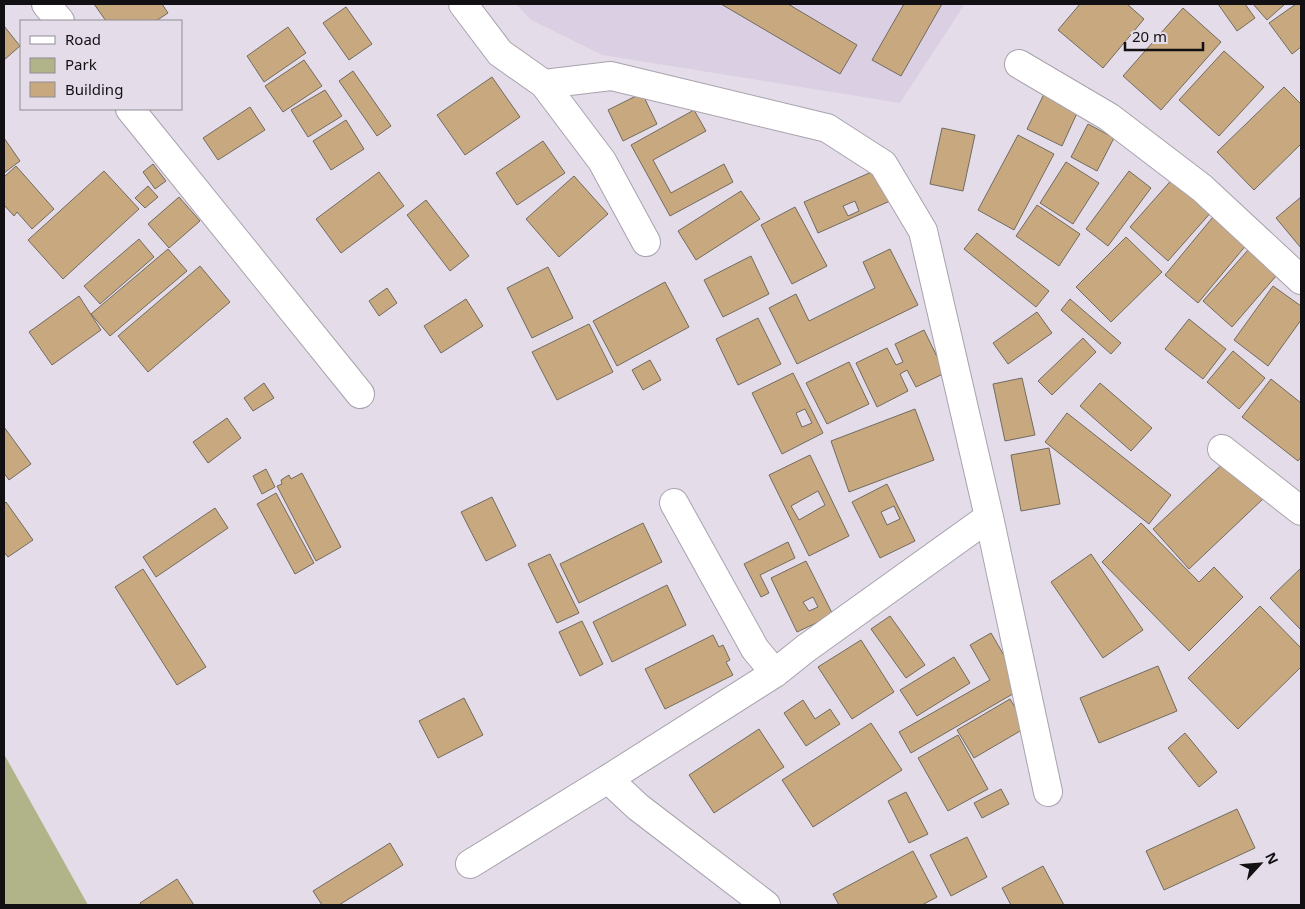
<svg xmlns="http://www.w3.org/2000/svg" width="1305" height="909" font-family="'Noto Sans',sans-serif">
	<rect width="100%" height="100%" fill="#e4dde9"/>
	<!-- built -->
	<path fill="#dbd0e3" d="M516,4H965L900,103L602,55L531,20Z"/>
	<!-- green -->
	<path fill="#b1b388" d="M4,754L88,905H4Z"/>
	<!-- building -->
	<path fill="#c8a97f" stroke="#716a60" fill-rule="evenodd" d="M94,4H162L168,13L156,21H106Z
		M721,4H788L857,45L840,74Z
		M904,4H942L901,76L872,60Z
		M1080,4H1127L1144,19L1103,68L1058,30Z
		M1218,4H1245L1255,18L1237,31Z
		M1253,4H1285L1267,20Z
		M1296,4H1301V47L1292,54L1269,23Z
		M346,7L372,44L349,60L323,23Z
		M1183,8L1221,42L1161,110L1123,76Z
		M4,26L20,46L4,60Z
		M288,27L306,53L264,82L247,56Z
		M1224,51L1264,87L1219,136L1179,100Z
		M304,60L322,86L283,112L265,86Z
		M353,71L391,126L377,136L339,81Z
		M492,77L520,117L465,155L437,115Z
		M1284,87L1301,104V144L1254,190L1217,152Z
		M325,90L342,116L308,137L291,110Z
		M642,93L657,124L623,141L608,110Z
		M1044,94L1078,111L1062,146L1027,129Z
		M250,107L265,130L218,160L203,138Z
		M694,110L706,131L653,160L671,193L724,164L733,182L670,216L631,145Z
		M346,120L364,149L331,170L313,141Z
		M1088,124L1114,138L1097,171L1071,157Z
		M942,128L975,135L963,191L930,184Z
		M1018,135L1054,154L1014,230L978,210Z
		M4,138L20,161L4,173Z
		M543,141L565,173L517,205L496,173Z
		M1066,162L1099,183L1073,224L1040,203Z
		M153,164L166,181L155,189L143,172Z
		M16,166L54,209L32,229L17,212L14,216L4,205V177Z
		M876,170L890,201L818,233L804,202ZM855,201L859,211L848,216L843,206Z
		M104,171L139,209L63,279L28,240Z
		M1129,171L1151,188L1108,246L1086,229Z
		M379,172L404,206L341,253L316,219Z
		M574,176L608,214L559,257L526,219Z
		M1175,176L1213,210L1168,261L1130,227Z
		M148,186L158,197L145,208L135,198Z
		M741,191L760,219L696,260L678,231Z
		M179,197L200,221L169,248L148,224Z
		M1301,197V248L1276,218Z
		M426,200L469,256L450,271L407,215Z
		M1037,205L1080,234L1059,266L1016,236Z
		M795,207L827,266L792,284L761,225Z
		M1213,217L1247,244L1198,303L1165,275Z
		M977,233L1049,291L1036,307L964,249Z
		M1126,237L1162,272L1111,322L1076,287Z
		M139,239L154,257L100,304L84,286Z
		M168,249L187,271L110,336L91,314Z
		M890,249L918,305L797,364L769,308L796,294L809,321L875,288L863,262Z
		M1248,250L1276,276L1232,327L1203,301Z
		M751,256L769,294L723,317L704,280Z
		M200,266L230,302L148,372L118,336Z
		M548,267L573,318L532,338L507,288Z
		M665,282L689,327L617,366L593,321Z
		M1273,286L1301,306V320L1268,366L1234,340Z
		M387,288L397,303L379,316L369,301Z
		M79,296L101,330L52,365L29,332Z
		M466,299L483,326L441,353L424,326Z
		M1070,299L1121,343L1111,354L1061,310Z
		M1037,312L1052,333L1008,364L993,343Z
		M758,318L781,364L738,385L716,339Z
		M1189,319L1226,349L1203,379L1165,349Z
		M589,324L613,372L557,400L532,352Z
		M924,330L945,373L916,387L907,370L900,374L908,391L877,407L856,363L887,348L896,365L903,362L895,344Z
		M1083,338L1096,352L1052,395L1038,381Z
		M1233,351L1265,378L1239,409L1207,382Z
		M650,360L661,380L643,390L632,370Z
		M849,362L869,404L827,424L806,383Z
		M793,373L823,433L782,454L752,393ZM805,409L812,423L802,427L796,413Z
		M1022,378L1035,435L1005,441L993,384Z
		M1271,379L1301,403V457L1298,461L1242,417Z
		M264,383L274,398L253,411L244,398Z
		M1100,383L1152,428L1131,451L1080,406Z
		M915,409L934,460L849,492L831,441Z
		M1067,413L1171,495L1149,524L1045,442Z
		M227,418L241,438L208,463L193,442Z
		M4,427L31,464L9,480L4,473Z
		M1049,448L1060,504L1021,511L1011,455Z
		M810,455L849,536L809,556L769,475ZM818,491L825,505L799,520L791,506Z
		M1228,459L1264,498L1189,569L1153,529Z
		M266,469L275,487L262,494L253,476Z
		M302,473L341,547L316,561L277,486L282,484L281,480L289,475L291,479Z
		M887,484L915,541L880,558L852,502ZM894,506L900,519L887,525L881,512Z
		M276,493L314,563L295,574L257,504Z
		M492,497L516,546L486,561L461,512Z
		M6,502L33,540L8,557L4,552V504Z
		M215,508L228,528L156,577L143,557Z
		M643,523L662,562L579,603L560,564Z
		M1141,523L1199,582L1214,567L1243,597L1189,651L1102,562Z
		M788,542L795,558L760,575L769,593L761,597L744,564Z
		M550,554L579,613L557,623L528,564Z
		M1091,554L1143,630L1103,658L1051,582Z
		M806,561L833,615L797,632L771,578ZM813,597L818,607L809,611L803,602Z
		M1301,568V630L1270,598Z
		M143,569L206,667L177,685L115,587Z
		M667,585L686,625L612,662L593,622Z
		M1260,606L1301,648V667L1238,729L1188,678Z
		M890,616L925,665L906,678L871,629Z
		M582,621L603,664L580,676L559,632Z
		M991,633L1023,688L911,753L899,732L990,680L970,645Z
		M713,635L719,647L723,645L730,660L726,662L733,675L665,709L645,669Z
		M861,640L894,692L852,719L818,667Z
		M954,657L970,683L917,716L900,690Z
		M1158,666L1177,711L1099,743L1080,698Z
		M464,698L483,735L438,758L419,721Z
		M1010,699L1027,727L974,758L957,730Z
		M803,700L815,719L830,709L840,724L806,746L784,713Z
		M871,723L902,770L813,827L782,780Z
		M759,729L784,767L714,813L689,775Z
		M1185,733L1217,772L1199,787L1168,748Z
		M958,735L988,789L948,811L918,758Z
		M1001,789L1009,804L982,818L974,803Z
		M906,792L928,834L909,843L888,801Z
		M1237,809L1255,848L1164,890L1146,851Z
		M967,837L987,877L951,896L930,855Z
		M390,843L403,865L339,905H322L313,891Z
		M913,851L937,897L922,905H839L833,894Z
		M1043,866L1064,905H1011L1002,888Z
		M177,879L194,905H141L140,903Z"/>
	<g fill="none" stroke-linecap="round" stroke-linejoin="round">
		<!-- minor casing -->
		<g stroke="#a8a2ad" stroke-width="30">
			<path id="minor" d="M46,4L60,21
				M463,4L500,53L544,84L611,76L827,128L883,164L923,231L989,517L1048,792
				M1019,64L1109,117L1202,188L1301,280
				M544,84L602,161L646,242
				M130,109L360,394
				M1222,449L1301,511
				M674,503L755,649L775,673
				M470,864L608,779
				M766,905L638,807L608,779L775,673L805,649L989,517"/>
		</g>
		<!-- minor -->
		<use href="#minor" stroke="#fff" stroke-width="28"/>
	</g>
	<!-- border -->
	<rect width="1305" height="909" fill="none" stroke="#131014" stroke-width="10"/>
	<!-- legend -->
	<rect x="20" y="20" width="162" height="90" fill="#e4dde9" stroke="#908b94"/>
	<rect x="30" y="36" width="25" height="8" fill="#ffffff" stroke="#908b94"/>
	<text x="65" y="45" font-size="15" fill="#131014">Road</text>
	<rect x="30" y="58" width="25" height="15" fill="#b1b388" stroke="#908b94"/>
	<text x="65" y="70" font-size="15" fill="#131014">Park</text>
	<rect x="30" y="82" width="25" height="15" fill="#c8a97f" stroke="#908b94"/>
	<text x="65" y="95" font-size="15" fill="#131014">Building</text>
	<!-- north arrow -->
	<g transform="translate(1260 864) rotate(64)" stroke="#e4dde9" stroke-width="4" paint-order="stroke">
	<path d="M0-4L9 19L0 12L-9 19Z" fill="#131014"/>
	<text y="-8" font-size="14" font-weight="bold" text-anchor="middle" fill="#131014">N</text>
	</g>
	<!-- scale -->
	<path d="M1125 42v8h78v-8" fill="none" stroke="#131014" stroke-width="2.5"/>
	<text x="1132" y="42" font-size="15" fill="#131014" stroke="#e4dde9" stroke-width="4" paint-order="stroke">20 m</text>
</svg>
